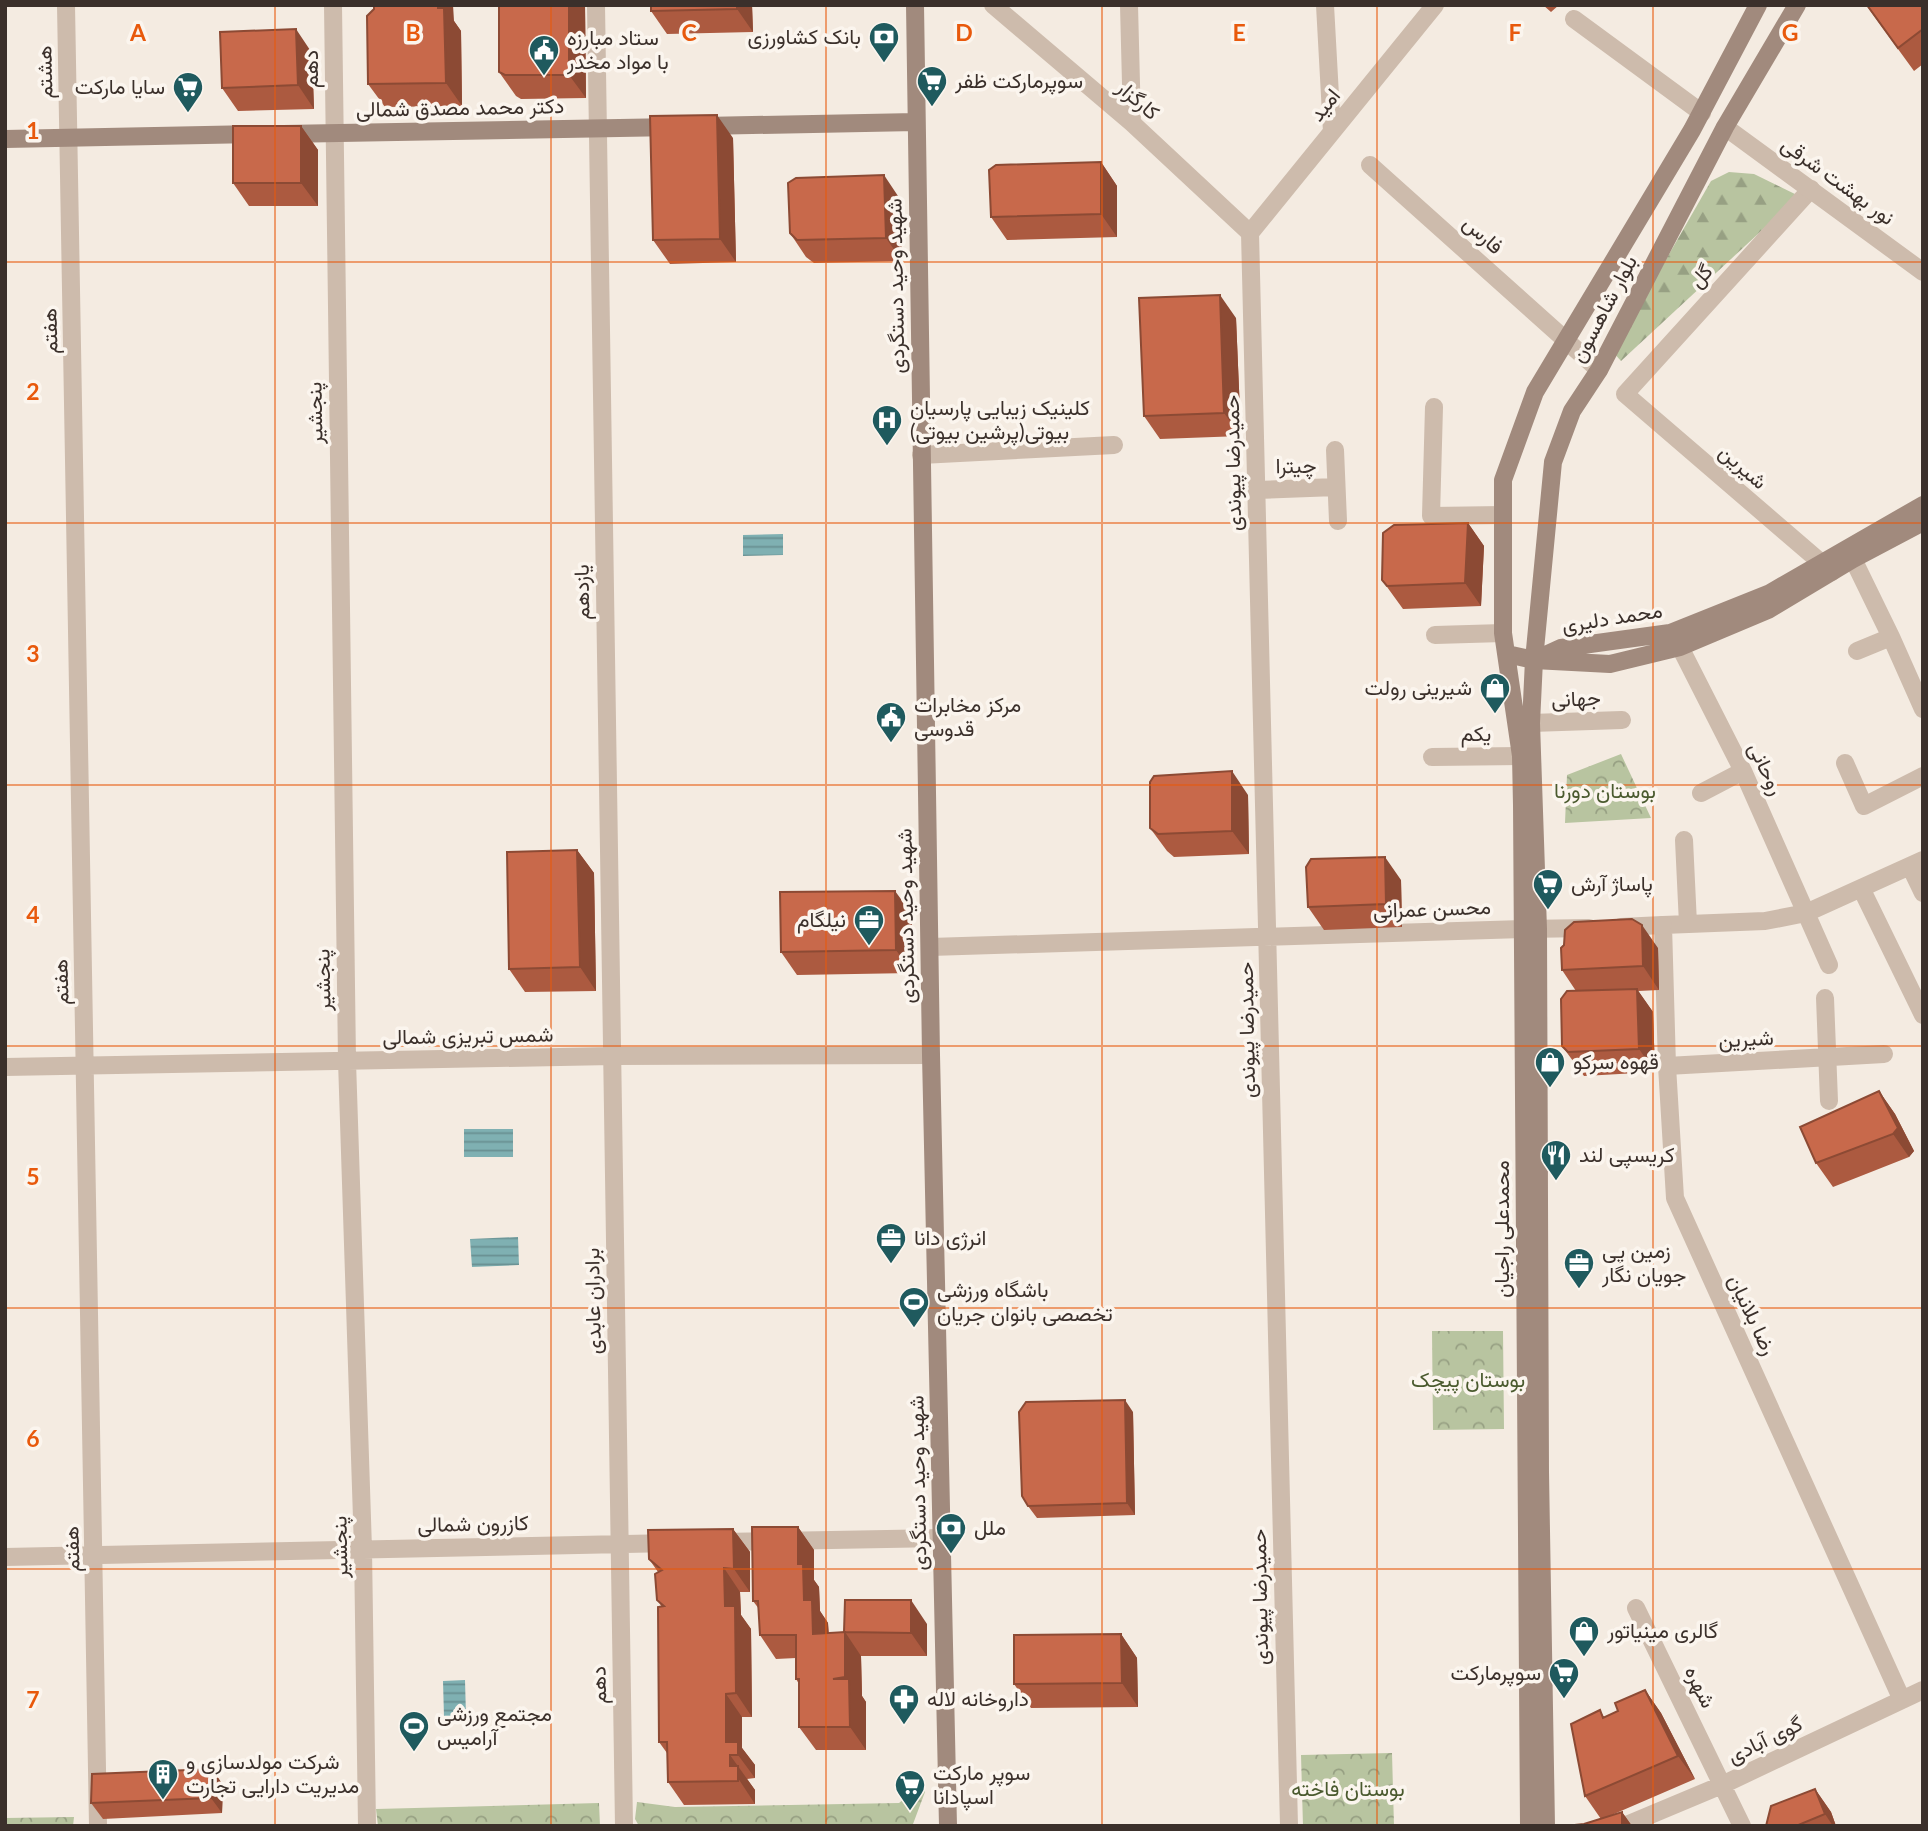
<svg xmlns="http://www.w3.org/2000/svg" width="1928" height="1831" font-family="Lato,Vazirmatn,sans-serif">
	<defs>
		<pattern id="forest-firs" width="22" height="20" patternUnits="userSpaceOnUse" patternTransform="scale(1.75)"><rect width="22" height="20" fill="#b8c4a0"/><path d="M5 1l3.5 6h-7zM16 11l3.5 6h-7z" fill="#97a083"/></pattern>
		<pattern id="park-crowns" width="20" height="18" patternUnits="userSpaceOnUse" patternTransform="scale(1.75)"><rect width="20" height="18" fill="#b8c4a0"/><path d="M2 6a3 3 0 1 1 6 0M12 15a3 3 0 1 1 6 0" fill="none" stroke="#97a083"/></pattern>
		<pattern id="water-rules" width="6" height="5" patternUnits="userSpaceOnUse" patternTransform="scale(1.75)"><rect width="6" height="5" fill="#7fb0b2"/><path d="M0 2.5h6" fill="none" stroke="#699091"/></pattern>
	</defs>
	<rect width="100%" height="100%" fill="#f4ebe1"/>
	<!-- forest -->
	<path fill="url(#forest-firs)" d="M1729,172L1754,174L1799,196L1621,361L1613,352L1711,181Z"/>
	<!-- park -->
	<path fill="url(#park-crowns)" d="M1621,754L1651,818L1565,823L1567,775Z
		M1432,1331H1503L1504,1429L1433,1430Z
		M1392,1753L1394,1826H1303L1301,1755Z
		M924,1782L925,1792L913,1824L910,1826H639L635,1819L637,1802L675,1807L899,1803Z
		M599,1803L600,1826H378L376,1809Z
		M74,1817L73,1826H5V1818Z"/>
	<!-- water -->
	<path fill="url(#water-rules)" d="M783,534V555L743,556V535Z
		M464,1129H513V1157H464Z
		M518,1237L519,1265L472,1267L470,1239Z
		M465,1680L466,1716L444,1717L443,1681Z"/>
	<g fill="none" stroke-linecap="round" stroke-linejoin="round">
		<!-- minor -->
		<path stroke="#cdbbac" stroke-width="18" d="M66,5L98,1826
			M333,5L347,1061L363,1549L367,1826
			M596,5L624,1826
			M993,5L1132,123L1250,233
			M1129,5L1132,123
			M1325,5L1332,132
			M1574,19L1702,113
			M1370,165L1599,370
			M1811,189L1625,394L1832,572
			M1250,233L1289,1826
			M1250,233L1435,5
			M1434,407L1431,516L1503,515
			M1335,450L1338,521
			M921,455L1114,445
			M1256,490L1336,487
			M1853,559L1891,637L1923,709
			M1435,635L1503,633
			M1680,647L1743,771L1829,965
			M1857,651L1891,637
			M1531,723L1622,720
			M1432,757L1521,756
			M1845,763L1864,806L1923,776
			M1701,793L1743,771
			M1684,840L1688,924
			M1910,866L1923,893
			M1861,888L1923,1015
			M930,947L1523,929
			M1825,998L1829,1101
			M1667,1066L1884,1054
			M5,1067L612,1056L931,1055
			M721,1542L942,1538
			M5,1557L672,1543
			M1636,1608L1742,1826
			M1902,1700L1675,1198L1667,1066L1663,925L1765,921L1806,913L1923,860
			M1624,1826L1722,1785L1923,1690"/>
		<!-- tertiary -->
		<path stroke="#cdbbac" stroke-width="18" d="M1725,127L1923,272
			M1621,927L1663,925
			M1523,929L1589,928"/>
		<!-- secondary -->
		<path stroke="#a18a7d" stroke-width="18" d="M915,5L931,1055L948,1826
			M703,126L916,122
			M283,134L675,127
			M5,139L255,134
			M1507,654L1534,660L1610,664L1680,647L1768,610L1853,559L1923,522
			M1537,659L1561,648L1670,633L1770,593L1923,505
			M1529,1826L1522,805L1521,756L1503,633V480L1535,392L1692,130L1758,5
			M1546,1826L1540,1472L1538,929L1531,723L1534,660L1553,462L1572,411L1599,370L1725,127L1797,5"/>
	</g>
	<!-- wall -->
	<path fill="#ac5a40" d="M499,5H585L586,98L521,99L516,96L499,72Z
		M752,5L753,32L667,34L651,11Z
		M1543,5H1559L1551,12Z
		M1866,5H1923V64L1914,71Z
		M374,9L454,21L461,31L462,106L385,107L368,84Z
		M312,53L314,109L238,111L222,88Z
		M301,126L318,150V206H249L233,183Z
		M733,138L736,262L670,264L653,240Z
		M1101,162L1117,186V237L1007,240L991,217Z
		M900,199L902,261L814,263L806,257L790,233Z
		M1236,318L1241,436L1160,439L1144,416Z
		M1468,523L1484,546L1481,606L1403,609L1382,580Z
		M1248,795L1249,854L1174,857L1167,851L1150,828Z
		M577,850L594,873L596,991L525,992L509,969Z
		M1401,880L1402,927L1324,930L1308,907Z
		M912,914V973L797,975L781,952Z
		M1658,948L1659,990L1638,991L1653,1012L1655,1072L1584,1076L1562,1046L1576,991L1562,970Z
		M1879,1091L1895,1114L1914,1151L1909,1157L1833,1187L1816,1163Z
		M1133,1412L1135,1515L1037,1518L1028,1506Z
		M798,1527L814,1550V1580L819,1587L820,1611L828,1623L829,1633L927,1624V1656H861L862,1696L866,1702V1750H816L799,1727V1684L796,1679V1658L776,1659L760,1635L759,1609L753,1601Z
		M733,1529L750,1552V1592H740L741,1615L751,1629L752,1717H742V1748L755,1765V1778L747,1779L755,1790V1804L684,1805L668,1782L667,1753L659,1742L662,1607L657,1600L658,1572L649,1559Z
		M1121,1634L1137,1658L1138,1707L1031,1708L1014,1684Z
		M1645,1690L1661,1713L1695,1779L1607,1817L1622,1812L1632,1826H1565L1584,1824L1601,1819L1585,1796L1600,1710L1604,1717L1618,1711Z
		M212,1769L223,1785L222,1813L103,1819L91,1803Z
		M1815,1789L1831,1812L1836,1826H1766Z"/>
	<!-- shaded-wall -->
	<path fill="#8c4a34" d="M438,5H453L454,21L461,31L462,106L446,83Z
		M569,5H585L586,98L569,75Z
		M737,5H752L753,32L737,9Z
		M296,29L312,53L314,109L298,85Z
		M717,115L733,138L736,262L720,239Z
		M301,126L318,150V206L301,183Z
		M1101,162L1117,186V237L1101,214Z
		M884,175L900,199L902,261L886,238Z
		M1220,295L1236,318L1241,436L1224,413Z
		M1468,523L1484,546L1481,606L1465,583Z
		M1232,771L1248,795L1249,854L1232,831Z
		M577,850L594,873L596,991L580,967Z
		M1385,857L1401,880L1402,927L1386,904Z
		M895,891L912,914V973L896,950Z
		M1642,925L1658,948L1659,990L1643,966Z
		M1637,989L1653,1012L1655,1072L1639,1049Z
		M1879,1091L1895,1114L1914,1151L1909,1157L1893,1134Z
		M1125,1400L1133,1412L1135,1515L1127,1503Z
		M798,1527L814,1550V1580L819,1587L820,1611L828,1623L829,1657L813,1634L804,1600L798,1564Z
		M733,1529L750,1552V1592L734,1569Z
		M724,1568L740,1592L741,1615L751,1629L752,1717L736,1693L725,1606Z
		M911,1600L927,1624V1656L911,1633Z
		M845,1632L861,1656L862,1696L866,1702V1750L850,1727L849,1683L845,1677Z
		M1121,1634L1137,1658L1138,1707L1122,1683Z
		M1645,1690L1661,1713L1695,1779L1678,1756Z
		M726,1694L742,1717V1748L755,1765V1778L738,1755L726,1742Z
		M730,1755L755,1790V1804L730,1766Z
		M212,1769L223,1785L222,1813L211,1798Z
		M1815,1789L1831,1812L1836,1826H1833L1825,1814Z
		M1622,1812L1632,1826H1622Z"/>
	<!-- building -->
	<path fill="#c8694b" stroke="#8c4a34" stroke-width="2" d="M374,5H438V8H444L446,83L368,84L367,16L374,9Z
		M499,5H569V75H505L499,72Z
		M651,5H737V9L651,11Z
		M1867,5H1923V29L1898,48Z
		M296,29L298,85L222,88L220,32Z
		M717,115L720,239L653,240L650,116Z
		M233,126H301V183H233Z
		M1101,162V214L991,217L989,170L996,165Z
		M884,175L886,238L797,240L790,233L788,183L796,178Z
		M1220,295L1224,413L1144,416L1139,298Z
		M1468,523L1465,583L1387,586L1382,580L1383,533L1394,525Z
		M1232,771V831L1158,834L1150,828V782L1154,776Z
		M577,850L580,967L509,969L507,852Z
		M1385,857L1386,904L1308,907L1306,867L1311,859Z
		M895,891L896,950L781,952L780,892Z
		M1632,919L1642,925L1643,966L1562,970L1561,948L1564,945L1565,930L1574,922Z
		M1637,989L1639,1049L1568,1052L1562,1046L1561,999L1567,991Z
		M1879,1091L1898,1128L1893,1134L1816,1163L1800,1127Z
		M1125,1400L1127,1503L1028,1506L1022,1496L1019,1412L1026,1402Z
		M752,1527H798V1564H803L804,1600H812L813,1634L845,1632V1677L833,1679H849L850,1727H799V1679H796V1635H760L758,1601H753Z
		M733,1529L734,1569L724,1568L725,1606H735L736,1693L726,1694V1742H738V1755H730V1766H738V1781L668,1782L667,1742H659L658,1607L664,1606L657,1600L655,1574L662,1570L649,1559L648,1530Z
		M845,1600H911V1633L844,1632Z
		M1121,1634L1122,1683L1014,1684V1635Z
		M1645,1690L1678,1756L1585,1796L1571,1724L1600,1710L1603,1718L1618,1711L1615,1703Z
		M212,1769L211,1798L91,1803L92,1774Z
		M1815,1789L1825,1814L1796,1826H1766L1771,1806Z
		M1622,1812V1826H1565L1584,1824Z"/>
	<!-- grid -->
	<path fill="none" stroke="#e8590c" stroke-width="2" stroke-opacity="0.55" d="M275,5V1826M551,5V1826M826,5V1826M1102,5V1826M1377,5V1826M1653,5V1826M5,262H1923M5,523H1923M5,785H1923M5,1046H1923M5,1308H1923M5,1569H1923"/>
	<!-- icons -->
	<defs>
		<g id="bank-pin" transform="scale(1.575)"><path d="M0 17L-7.5 6A9.5 9.5 0 1 1 7.5 6Z" fill="#1f5a5e" stroke="#fbf5ee"/><path d="M-6-4H6V4H-6ZM0-2.3a2.3 2.3 0 1 0 0 4.6a2.3 2.3 0 1 0 0-4.6Z" fill="#fff"/></g>
		<g id="civic-pin" transform="scale(1.575)"><path d="M0 17L-7.5 6A9.5 9.5 0 1 1 7.5 6Z" fill="#1f5a5e" stroke="#fbf5ee"/><path d="M-.6-6.5H3V-4.5H.6V-3L4-1V1h2V6H-6V1h2V-1L-.6-3ZM-1.2 2.5V6h2.4V2.5Z" fill="#fff"/></g>
		<g id="supermarket-pin" transform="scale(1.575)"><path d="M0 17L-7.5 6A9.5 9.5 0 1 1 7.5 6Z" fill="#1f5a5e" stroke="#fbf5ee"/><path d="M-6-5.5h2.5l.6 2H6L4.5 2H-2.5L-4.4-4H-6ZM-1.5 3.2a1.3 1.3 0 1 0 .1 0ZM3 3.2a1.3 1.3 0 1 0 .1 0Z" fill="#fff"/></g>
		<g id="hospital-pin" transform="scale(1.575)"><path d="M0 17L-7.5 6A9.5 9.5 0 1 1 7.5 6Z" fill="#1f5a5e" stroke="#fbf5ee"/><path d="M-5-5h3v3.5h4V-5h3V5h-3V1.5h-4V5h-3Z" fill="#fff"/></g>
		<g id="shop-pin" transform="scale(1.575)"><path d="M0 17L-7.5 6A9.5 9.5 0 1 1 7.5 6Z" fill="#1f5a5e" stroke="#fbf5ee"/><path d="M-5-2.5h2.3a2.7 3.5 0 0 1 5.4 0H5L5.5 6h-11ZM-1.5-2.5h3a1.5 2.3 0 0 0-3 0Z" fill="#fff"/></g>
		<g id="office-pin" transform="scale(1.575)"><path d="M0 17L-7.5 6A9.5 9.5 0 1 1 7.5 6Z" fill="#1f5a5e" stroke="#fbf5ee"/><path d="M-6-3h4V-5.5h4V-3h4V5H-6ZM-1-4.5V-3h2v-1.5ZM-6 0V1H6V0Z" fill="#fff"/></g>
		<g id="restaurant-pin" transform="scale(1.575)"><path d="M0 17L-7.5 6A9.5 9.5 0 1 1 7.5 6Z" fill="#1f5a5e" stroke="#fbf5ee"/><path d="M-5-6h1v4h1v-4h1v4h1v-4h1v5L-1.5 .5V6h-2V.5L-5-1ZM5-6V6H3V1.5H1.5Q1.5-4 5-6Z" fill="#fff"/></g>
		<g id="stadium-pin" transform="scale(1.575)"><path d="M0 17L-7.5 6A9.5 9.5 0 1 1 7.5 6Z" fill="#1f5a5e" stroke="#fbf5ee"/><path d="M0-5a6.5 5 0 1 0 0 10a6.5 5 0 1 0 0-10ZM-3.5-1.8h7v3.6h-7Z" fill="#fff"/></g>
		<g id="pharmacy-pin" transform="scale(1.575)"><path d="M0 17L-7.5 6A9.5 9.5 0 1 1 7.5 6Z" fill="#1f5a5e" stroke="#fbf5ee"/><path d="M-2-6h4v4h4v4h-4v4h-4v-4h-4v-4h4Z" fill="#fff"/></g>
		<g id="building-pin" transform="scale(1.575)"><path d="M0 17L-7.5 6A9.5 9.5 0 1 1 7.5 6Z" fill="#1f5a5e" stroke="#fbf5ee"/><path d="M-4-6H4V6H1V3H-1V6H-4ZM-2.5-4.3h1.7v1.8h-1.7ZM.8-4.3h1.7v1.8H.8ZM-2.5-1h1.7V.8h-1.7ZM.8-1h1.7V.8H.8Z" fill="#fff"/></g>
	</defs>
	<g fill-rule="evenodd">
		<use href="#bank-pin" x="884" y="37"/>
		<use href="#civic-pin" x="544" y="50"/>
		<use href="#supermarket-pin" x="932" y="81"/>
		<use href="#supermarket-pin" x="188" y="87"/>
		<use href="#hospital-pin" x="887" y="420"/>
		<use href="#shop-pin" x="1495" y="688"/>
		<use href="#civic-pin" x="891" y="717"/>
		<use href="#supermarket-pin" x="1548" y="884"/>
		<use href="#office-pin" x="869" y="920"/>
		<use href="#shop-pin" x="1550" y="1062"/>
		<use href="#restaurant-pin" x="1556" y="1155"/>
		<use href="#office-pin" x="891" y="1238"/>
		<use href="#office-pin" x="1579" y="1263"/>
		<use href="#stadium-pin" x="914" y="1302"/>
		<use href="#bank-pin" x="951" y="1528"/>
		<use href="#shop-pin" x="1584" y="1631"/>
		<use href="#supermarket-pin" x="1564" y="1673"/>
		<use href="#pharmacy-pin" x="904" y="1699"/>
		<use href="#stadium-pin" x="414" y="1726"/>
		<use href="#building-pin" x="163" y="1774"/>
		<use href="#supermarket-pin" x="910" y="1785"/>
	</g>
	<g text-anchor="middle" stroke-width="7" stroke-linejoin="round" paint-order="stroke">
		<!-- poi labels -->
		<g font-size="21" fill="#3b302b" stroke="#fbf5ee" text-anchor="start">
			<text x="861" y="44" text-anchor="end">بانک کشاورزی</text>
			<text x="567" y="45">ستاد مبارزه<tspan x="567" dy="24">با مواد مخدر</tspan></text>
			<text x="955" y="88">سوپرمارکت ظفر</text>
			<text x="165" y="94" text-anchor="end">سایا مارکت</text>
			<text x="910" y="415">کلینیک زیبایی پارسیان<tspan x="910" dy="24">بیوتی(پرشین بیوتی)</tspan></text>
			<text x="1472" y="695" text-anchor="end">شیرینی رولت</text>
			<text x="914" y="712">مرکز مخابرات<tspan x="914" dy="24">قدوسی</tspan></text>
			<text x="1571" y="891">پاساژ آرش</text>
			<text x="846" y="927" text-anchor="end">نیلگام</text>
			<text x="1573" y="1069">قهوه سرکو</text>
			<text x="1579" y="1162">کریسپی لند</text>
			<text x="914" y="1245">انرژی دانا</text>
			<text x="1602" y="1258">زمین پی<tspan x="1602" dy="24">جویان نگار</tspan></text>
			<text x="937" y="1297">باشگاه ورزشی<tspan x="937" dy="24">تخصصی بانوان جریان</tspan></text>
			<text x="974" y="1535">ملل</text>
			<text x="1607" y="1638">گالری مینیاتور</text>
			<text x="1541" y="1680" text-anchor="end">سوپرمارکت</text>
			<text x="927" y="1706">داروخانه لاله</text>
			<text x="437" y="1721">مجتمع ورزشی<tspan x="437" dy="24">آرامیس</tspan></text>
			<text x="186" y="1769">شرکت مولدسازی و<tspan x="186" dy="24">مدیریت دارایی تجارت</tspan></text>
			<text x="933" y="1780">سوپر مارکت<tspan x="933" dy="24">اسپادانا</tspan></text>
		</g>
		<!-- street labels -->
		<g font-size="21" fill="#3b302b" stroke="#fbf5ee">
			<text transform="translate(311 69) rotate(-90)" y="7">دهم</text>
			<text transform="translate(45 72) rotate(-91)" y="7">هشتم</text>
			<text transform="translate(1138 100) rotate(41)" y="7">کارگزار</text>
			<text transform="translate(1325 105) rotate(-51)" y="7">امید</text>
			<text transform="translate(460 108) rotate(-1)" y="7">دکتر محمد مصدق شمالی</text>
			<text transform="translate(1838 181) rotate(36)" y="7">نور بهشت شرقی</text>
			<text transform="translate(1483 235) rotate(42)" y="7">فارس</text>
			<text transform="translate(1701 276) rotate(-48)" y="7">گل</text>
			<text transform="translate(896 286) rotate(-91)" y="7">شهید وحید دستگردی</text>
			<text transform="translate(1604 309) rotate(-62)" y="7">بلوار شاهسون</text>
			<text transform="translate(50 331) rotate(-91)" y="7">هفتم</text>
			<text transform="translate(315 413) rotate(-91)" y="7">پنجشیر</text>
			<text transform="translate(1233 463) rotate(-91)" y="7">حمیدرضا پیوندی</text>
			<text transform="translate(1296 466) rotate(-1)" y="7">چیترا</text>
			<text transform="translate(1743 467) rotate(41)" y="7">شیرین</text>
			<text transform="translate(582 592) rotate(-91)" y="7">یازدهم</text>
			<text transform="translate(1612 618) rotate(-9)" y="7">محمد دلیری</text>
			<text transform="translate(1576 699) rotate(-2)" y="7">جهانی</text>
			<text x="1476" y="741">یکم</text>
			<text transform="translate(1766 769) rotate(65)" y="7">روحانی</text>
			<text transform="translate(1432 909) rotate(-2)" y="7">محسن عمرانی</text>
			<text transform="translate(906 916) rotate(-91)" y="7">شهید وحید دستگردی</text>
			<text transform="translate(323 980) rotate(-91)" y="7">پنجشیر</text>
			<text transform="translate(61 982) rotate(-91)" y="7">هفتم</text>
			<text transform="translate(1247 1030) rotate(-91)" y="7">حمیدرضا پیوندی</text>
			<text transform="translate(468 1036) rotate(-1)" y="7">شمس تبریزی شمالی</text>
			<text transform="translate(1746 1039) rotate(-3)" y="7">شیرین</text>
			<text transform="translate(1502 1229) rotate(-90)" y="7">محمدعلی راجیان</text>
			<text transform="translate(593 1301) rotate(-91)" y="7">برادران عابدی</text>
			<text transform="translate(1752 1315) rotate(65)" y="7">رضا بلانیان</text>
			<text transform="translate(918 1483) rotate(-91)" y="7">شهید وحید دستگردی</text>
			<text transform="translate(473 1524) rotate(-1)" y="7">کازرون شمالی</text>
			<text transform="translate(340 1547) rotate(-91)" y="7">پنجشیر</text>
			<text transform="translate(72 1549) rotate(-91)" y="7">هفتم</text>
			<text transform="translate(1260 1597) rotate(-91)" y="7">حمیدرضا پیوندی</text>
			<text transform="translate(599 1685) rotate(-91)" y="7">دهم</text>
			<text transform="translate(1700 1687) rotate(64)" y="7">شهره</text>
			<text transform="translate(1765 1740) rotate(-26)" y="7">گوی آبادی</text>
		</g>
		<!-- park labels -->
		<g font-size="21" fill="#4a5a2e" stroke="#fbf5ee">
			<text x="1605" y="798">بوستان دورنا</text>
			<text x="1468" y="1387">بوستان پیچک</text>
			<text x="1348" y="1796">بوستان فاخته</text>
		</g>
	</g>
	<g font-size="23" text-anchor="middle" font-weight="bold" fill="#e8590c" stroke="#fbf5ee" stroke-width="7" stroke-linejoin="round" paint-order="stroke">
		<text x="138" y="41">A</text>
		<text x="413" y="41">B</text>
		<text x="689" y="41">C</text>
		<text x="964" y="41">D</text>
		<text x="1239" y="41">E</text>
		<text x="1515" y="41">F</text>
		<text x="1790" y="41">G</text>
		<text x="33" y="139">1</text>
		<text x="33" y="400">2</text>
		<text x="33" y="662">3</text>
		<text x="33" y="923">4</text>
		<text x="33" y="1185">5</text>
		<text x="33" y="1447">6</text>
		<text x="33" y="1708">7</text>
	</g>
	<!-- border -->
	<rect width="1928" height="1831" fill="none" stroke="#3b302b" stroke-width="14"/>
</svg>
